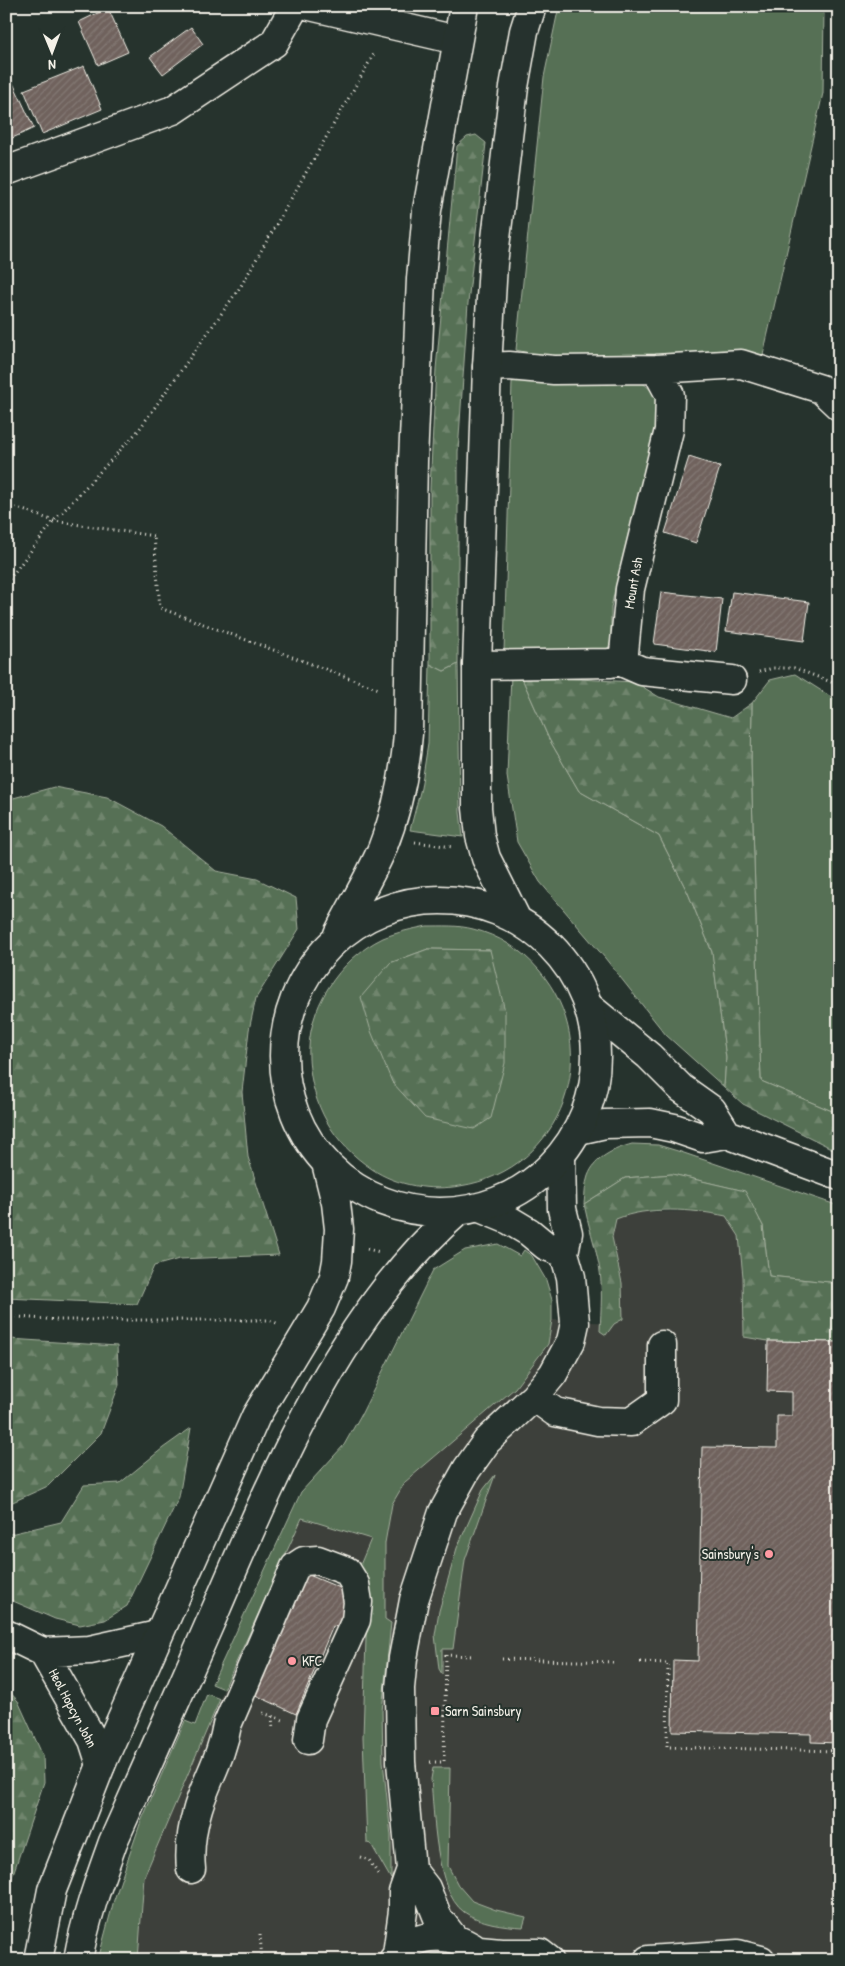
<svg xmlns="http://www.w3.org/2000/svg" width="845" height="1966" font-family="'Patrick Hand',sans-serif">
	<defs>
		<pattern id="forest-firs" width="22" height="20" patternUnits="userSpaceOnUse" patternTransform="scale(1.25)"><rect width="22" height="20" fill="#567055"/><path d="M5 1l3.5 6h-7zM16 11l3.5 6h-7z" fill="#6f856d"/></pattern>
		<pattern id="building-hatch" width="6" height="6" patternUnits="userSpaceOnUse" patternTransform="scale(1.25)"><rect width="6" height="6" fill="#6f625d"/><path d="M-1 1l2-2M0 6l6-6M5 7l2-2" fill="none" stroke="#847974"/></pattern>
	</defs>
	<rect width="100%" height="100%" fill="#26332d"/>
	<filter id="ink" filterUnits="userSpaceOnUse"><feTurbulence type="fractalNoise" baseFrequency=".02" numOctaves="2"/><feDisplacementMap in="SourceGraphic" scale="10" xChannelSelector="R" yChannelSelector="G"/><feConvolveMatrix kernelMatrix="1 2 1 2 8 2 1 2 1" color-interpolation-filters="sRGB"/></filter>
	<g filter="url(#ink)">
		<!-- built -->
		<path fill="#3c413b" d="M697,1211L726,1216L739,1236L743,1277L744,1337L768,1341L839,1342V1960H138L144,1877L224,1689L302,1518L371,1539L405,1482L515,1388L548,1344L552,1320L614,1323L622,1283L612,1237L616,1219L633,1212Z"/>
		<!-- green -->
		<path fill="#567055" stroke="#a5b09e" fill-rule="evenodd" d="M559,6H824L823,93L763,355L643,358L546,357L516,350L544,77Z
			M632,377C655,390 656,393 660,419L633,546L615,589L611,608V641L607,651L504,652L512,382L530,379Z
			M430,664L444,671L458,664L460,812L463,837L410,830L421,788L428,744Z
			M511,674L521,676L549,739L579,791L659,836L688,893L712,952L726,1058L724,1087L666,1035L605,958L540,882L517,842L507,776Z
			M795,674L839,702V1114L761,1081L751,762L752,703L770,680Z
			M427,926C443,926 458,925 473,929C498,935 522,950 539,970C606,1049 564,1170 460,1186C431,1191 397,1186 372,1169C333,1143 312,1106 309,1059C306,1009 339,959 383,938C398,932 412,929 427,926ZM428,949L489,950L390,963Z
			M632,1144L658,1145L681,1152L839,1206V1283L769,1276L763,1226L744,1191L672,1174L625,1178L584,1204C585,1195 585,1184 588,1176C595,1157 614,1149 632,1144Z
			M498,1244L520,1256L524,1250L532,1256L546,1280L552,1300V1320L548,1344L515,1388L405,1482L392,1504L385,1543V1619L391,1623L382,1711L383,1761L391,1836V1879L371,1844L367,1843L363,1737L367,1605L358,1570L371,1539L302,1518L224,1689L212,1684L301,1492L344,1445L362,1413L433,1270L465,1250Z
			M495,1475L465,1560L453,1649H442V1674L439,1669L435,1635L439,1611L457,1548L483,1490Z
			M207,1694L220,1699L144,1877L138,1960H98L114,1900L140,1824L185,1721L195,1725Z
			M433,1768H450L448,1866L458,1885L472,1901L496,1910L526,1917L523,1927C503,1926 480,1923 464,1912C435,1891 434,1812 431,1779Z
			M438,1954L451,1956L457,1960H419L426,1956Z"/>
		<!-- forest -->
		<path fill="url(#forest-firs)" stroke="#a5b09e" d="M476,135L486,143L468,303L458,452V664L444,671L430,664V488L436,369L457,146L467,137Z
			M521,676L635,682L659,697L731,718L752,703L751,762L761,1081L839,1114V1152L743,1104L724,1087L726,1058L712,952L688,893L659,836L579,791L549,739Z
			M54,787L107,797L161,826L216,871L257,879L296,898L299,929L256,998L249,1030L242,1092L248,1157L279,1255L179,1259L154,1266L137,1304L6,1298V800Z
			M428,949L490,950L505,1011V1063L491,1118L474,1129L425,1118L392,1082L371,1031L361,997L390,963Z
			M672,1174L745,1191L763,1226L769,1276L839,1283V1342L768,1341L744,1337L743,1277L739,1236L726,1216C692,1209 648,1206 616,1219L612,1237L622,1283L623,1319L614,1324L606,1335L600,1331C601,1309 603,1287 599,1265C595,1244 588,1225 584,1204L625,1178Z
			M10,1339L117,1346L119,1385L101,1433L48,1486L6,1505V1347Z
			M191,1428L179,1497L127,1606L105,1620L80,1625L55,1619L6,1598V1535L61,1522L84,1485L120,1483L163,1448Z
			M6,1688L18,1701L43,1756L44,1782L6,1895Z"/>
		<!-- building -->
		<path fill="url(#building-hatch)" stroke="#f4f1e8" d="M108,8L128,52L98,65L79,22Z
			M191,27L203,44L163,74L150,57Z
			M84,66L102,109L42,134L24,90Z
			M6,68L34,128L6,141Z
			M689,457L720,467L696,543L665,533Z
			M661,592L722,599L716,652L654,644Z
			M732,592L809,602L804,641L726,631Z
			M768,1341L839,1342V1743L811,1742V1734L672,1731L673,1660L698,1661L702,1447L777,1448V1416H792V1392L767,1391Z
			M304,1573L345,1590L351,1609L342,1628L333,1626L296,1714L251,1693Z"/>
		<g fill="none" stroke-linecap="round" stroke-linejoin="round">
			<!-- minor casing -->
			<g stroke="#f4f1e8" stroke-width="31">
				<path id="minor" d="M310,6L457,40
					M6,171L173,110L274,43L295,6
					M487,367L509,366L554,370L656,369L741,364L821,389L839,406
					M619,661L642,671L732,680
					M477,665L610,663L619,661L624,653L630,589L669,430L670,395L656,369
					M588,1006L649,1056L681,1088L712,1110L727,1134
					M578,1130L605,1124L650,1123L674,1128L703,1138L727,1134L839,1176
					M480,1208L509,1220L529,1232L546,1246L564,1253
					M534,1397L555,1412L598,1421L631,1422L662,1400V1345
					M6,1634L43,1652L90,1650L158,1635
					M43,1652L93,1740L101,1765
					M191,1869C189,1849 192,1828 198,1808C207,1779 222,1756 227,1725L295,1567L304,1561L318,1560L347,1571L355,1584L358,1602L356,1620L311,1719L308,1740
					M411,1869L426,1888L438,1918L453,1937
					M479,1951L501,1953H540L549,1960
					M397,1954L403,1911V1892L411,1869L401,1762L400,1688L403,1658L414,1600L443,1512L467,1469L487,1441L534,1397L553,1374L571,1341L575,1323L571,1277L564,1253L568,1233L562,1209L561,1156
					M393,1960C415,1926 463,1932 487,1960
					M648,1960L738,1954L761,1960"/>
			</g>
			<!-- major casing -->
			<g stroke="#f4f1e8" stroke-width="31">
				<path id="major" d="M284 1056a156 156 0 1 1 312 0a156 156 0 1 1-312 0Z
					M517,920L486,858L480,836L477,808V665L487,367L493,264L514,87L524,31L532,6
					M338,934C352,906 369,879 382,849C397,812 405,773 408,734L413,461L421,279L427,210L464,6
					M38,1960L52,1890L101,1765L256,1416L321,1308L334,1277L337,1261L339,1229L336,1203L326,1163
					M78,1960C85,1919 99,1881 113,1842C148,1764 183,1685 217,1607C276,1470 342,1313 456,1213"/>
			</g>
			<!-- path -->
			<path stroke="#f4f1e8" stroke-width="3" stroke-dasharray="1 4" stroke-linecap="butt" d="M6,504L54,521L154,536L160,608L379,689
				M6,583L54,521L138,431L241,286L375,52
				M759,672L773,668H794L839,685
				M415,842L453,847
				M367,1249L380,1252
				M6,1316L57,1320H269L279,1324
				M502,1659L613,1662
				M640,1662L668,1663L667,1747L839,1751
				M263,1713L283,1720
				M272,1716L273,1728
				M838,1743L839,1755
				M430,1762H444L446,1655L474,1656
				M360,1857L369,1860L378,1874
				M260,1934L262,1960"/>
			<!-- minor -->
			<use href="#minor" stroke="#26332d" stroke-width="28"/>
			<!-- major -->
			<use href="#major" stroke="#26332d" stroke-width="28"/>
		</g>
	</g>
	<!-- markers -->
	<g fill="#ff9aa2" stroke="#26332d" stroke-width="2">
		<circle cx="769" cy="1554" r="5"/>
		<circle cx="292" cy="1661" r="5"/>
		<rect x="430" y="1706" width="10" height="10" rx="2.5"/>
	</g>
	<g text-anchor="middle" stroke-width="4" stroke-linejoin="round" paint-order="stroke">
		<!-- street labels -->
		<g font-size="14" fill="#f4f1e8" stroke="#26332d">
			<text transform="translate(633 583) rotate(-80)" y="5">Mount Ash</text>
			<text transform="translate(73 1708) rotate(62)" y="5">Heol Hopcyn John</text>
		</g>
		<!-- poi labels -->
		<g font-size="14" fill="#f4f1e8" stroke="#26332d" text-anchor="start">
			<text x="759" y="1559" text-anchor="end">Sainsbury's</text>
			<text x="302" y="1666">KFC</text>
			<text x="445" y="1716">Sarn Sainsbury</text>
		</g>
	</g>
	<!-- margin -->
	<rect width="845" height="1966" fill="none" stroke="#26332d" stroke-width="25"/>
	<rect x="12" y="12" width="820" height="1941" fill="none" stroke="#f4f1e8" stroke-width="2" filter="url(#ink)"/>
	<!-- north arrow -->
	<g transform="translate(52 52) rotate(179)" stroke="#26332d" stroke-width="4" paint-order="stroke">
	<path d="M0-4L9 19L0 12L-9 19Z" fill="#f4f1e8"/>
	<text y="-8" font-size="14" font-weight="bold" text-anchor="middle" fill="#f4f1e8">N</text>
	</g>
</svg>
